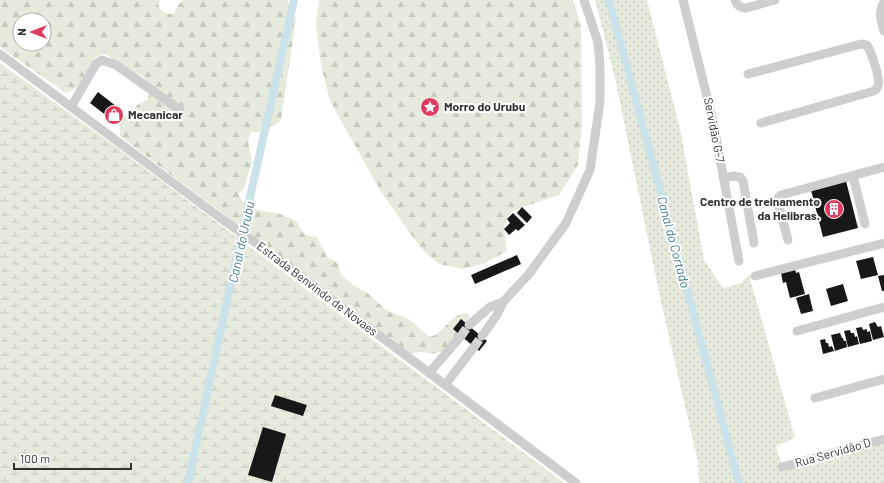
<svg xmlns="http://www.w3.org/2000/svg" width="884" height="483" font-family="Barlow,sans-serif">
	<defs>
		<pattern id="grass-dots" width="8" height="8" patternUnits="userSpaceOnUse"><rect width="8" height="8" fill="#e6eadd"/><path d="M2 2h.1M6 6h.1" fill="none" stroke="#c6c9be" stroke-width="1.8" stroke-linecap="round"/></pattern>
		<pattern id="forest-firs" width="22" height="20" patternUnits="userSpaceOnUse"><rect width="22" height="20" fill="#e6eadd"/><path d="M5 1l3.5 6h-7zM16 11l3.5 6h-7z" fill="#c6c9be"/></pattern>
		<pattern id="wetland-marsh" width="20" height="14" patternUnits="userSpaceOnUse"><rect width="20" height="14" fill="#e6eadd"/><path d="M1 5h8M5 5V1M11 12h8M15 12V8" fill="none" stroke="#c6c9be"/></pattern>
	</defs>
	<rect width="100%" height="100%" fill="#fff"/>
	<!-- grass -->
	<path fill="url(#grass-dots)" d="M595,0H647L680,129L704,260L723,288L741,283L749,275L795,438L776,446L782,466L884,441V483H699L698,462L661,302L615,78Z"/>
	<!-- forest -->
	<path fill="url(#forest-firs)" fill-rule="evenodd" d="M0,0H160L158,4C161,12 165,14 174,14L179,4L184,0H287L296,19L281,120L275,125L263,128L258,132H251L248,141L252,163L243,190L238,194L242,201L251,207L261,211L277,213L297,221C302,232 304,237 317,237L327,257L339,264C339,266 339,271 340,273C341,275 354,286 356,287C359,289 362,289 364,291C373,296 379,305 388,311C394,314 402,315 408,319C414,322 425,335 429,336C442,338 448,314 467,313L469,315L468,320L444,351L433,354L424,352L410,353C314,280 216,210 120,136V120L131,113L137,105L147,100L150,92L145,78L125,67L104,53L95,58L86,75L76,88L66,93L0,47ZM20,20H44V44H20Z
		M319,0H573L581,25L582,126L578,165L559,195L514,210L507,219L504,229L507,251L483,264L463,269L439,264L422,249L407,229L380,190L330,101L321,65L316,24Z"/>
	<!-- wetland -->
	<path fill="url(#wetland-marsh)" d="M0,63L115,146L564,483H0Z"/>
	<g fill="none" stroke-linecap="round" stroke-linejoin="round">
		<!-- canal -->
		<path stroke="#cae2e9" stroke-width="8" d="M609,0L739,483
			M188,483L231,282L294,0"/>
	</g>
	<!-- building -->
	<path fill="#181818" d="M98,92L121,110L112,120L90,103Z
		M846,181L858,228L823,237L811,190Z
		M522,207L532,217L527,223L517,213Z
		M513,213L525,225L518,231L516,229L509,235L504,229L510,223L507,219Z
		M517,255L521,264L475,284L471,275Z
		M873,257L878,275L861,279L856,261Z
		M795,269L796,273L799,272L805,294L790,298L786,282L783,283L781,273Z
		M884,275V291H882L878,276Z
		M843,284L848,301L831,306L826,289Z
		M809,294L813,311L801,314L796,298Z
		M461,319L487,341L479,351L453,329Z
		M875,322L878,327L881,326L884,337L873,340L869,324Z
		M862,327L863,330L867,329V332L870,331L872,341L860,344L856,328Z
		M850,330L851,333H854L855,337L857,336L859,344L848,347L844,331Z
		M840,333L842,338H843L844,341H846L847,347L835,351L831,335Z
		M825,339L826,343H828L829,347L832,346L834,351L823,354L820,340Z
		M275,395L307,405L303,416L271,406Z
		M263,427L286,434L272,482L248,475Z"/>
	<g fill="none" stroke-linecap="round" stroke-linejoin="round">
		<!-- minor-tunnel -->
		<path stroke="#d6d6d6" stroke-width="9" stroke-dasharray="9 4.5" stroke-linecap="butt" d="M461,336L469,325
			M474,347L482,336"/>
		<!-- minor -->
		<path stroke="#cecece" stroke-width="9" d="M683,0L713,121L739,261
			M735,0C737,6 740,8 746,8L775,0
			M884,2C878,12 881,20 884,31
			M0,54L219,217L256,243L576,483
			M748,74L861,44L867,45C871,52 881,79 878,86C877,89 876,89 874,91L761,123
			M71,107L96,64L102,60L116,65L180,110
			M853,176L865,224
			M723,178L734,176L740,177L743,181L754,243
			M788,240L778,203V198L781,195L884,167
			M755,276L884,243
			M469,325L490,307L503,302L529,274L566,223L590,170L600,102V65L598,42L584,0
			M797,331L884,307
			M482,336L497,315L503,302
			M429,373L461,336
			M445,385L474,347
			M815,398L884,379
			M782,467L884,439"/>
	</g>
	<!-- icons -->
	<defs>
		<g id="sight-disc" transform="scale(1)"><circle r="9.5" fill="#de3d5f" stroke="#fff"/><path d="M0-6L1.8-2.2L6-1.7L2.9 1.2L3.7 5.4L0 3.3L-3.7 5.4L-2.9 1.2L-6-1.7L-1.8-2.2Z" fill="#fff"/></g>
		<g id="shop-disc" transform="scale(1)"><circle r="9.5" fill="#de3d5f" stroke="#fff"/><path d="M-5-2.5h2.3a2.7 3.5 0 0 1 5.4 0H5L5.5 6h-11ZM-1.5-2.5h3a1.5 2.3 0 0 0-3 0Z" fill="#fff"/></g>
		<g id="building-disc" transform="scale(1)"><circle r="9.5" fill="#de3d5f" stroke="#fff"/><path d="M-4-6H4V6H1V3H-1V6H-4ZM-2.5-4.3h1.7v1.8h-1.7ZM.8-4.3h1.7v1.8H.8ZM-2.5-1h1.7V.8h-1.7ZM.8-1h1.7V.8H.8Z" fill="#fff"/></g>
	</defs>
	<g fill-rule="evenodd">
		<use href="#sight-disc" x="430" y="107"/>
		<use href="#shop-disc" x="114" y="115"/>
		<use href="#building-disc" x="834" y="209"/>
	</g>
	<g text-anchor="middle" stroke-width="4" stroke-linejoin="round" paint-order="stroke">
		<!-- poi labels -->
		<g font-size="12" font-weight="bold" fill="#313131" stroke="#fff" text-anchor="start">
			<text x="444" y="111">Morro do Urubu</text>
			<text x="128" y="119">Mecanicar</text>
			<text x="820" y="206" text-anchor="end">Centro de treinamento<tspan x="820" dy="14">da Helibras.</tspan></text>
		</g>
		<!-- street labels -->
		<g font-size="12" fill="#313131" stroke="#fff">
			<text transform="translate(714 130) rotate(79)" y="4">Servidão G-7</text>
			<text transform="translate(317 289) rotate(37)" y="4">Estrada Benvindo de Novaes</text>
			<text transform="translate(833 453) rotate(-16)" y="4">Rua Servidão D</text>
		</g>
		<!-- water labels -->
		<g font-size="13" font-style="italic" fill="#417d90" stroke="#fff">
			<text transform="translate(241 242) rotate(-78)" y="5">Canal do Urubu</text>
			<text transform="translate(674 242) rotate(75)" y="5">Canal do Cortado</text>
		</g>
	</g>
	<!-- north arrow -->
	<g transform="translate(32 32) rotate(270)"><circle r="19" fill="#ffffff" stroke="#adadad"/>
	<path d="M0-3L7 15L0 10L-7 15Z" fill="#de3d5f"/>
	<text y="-6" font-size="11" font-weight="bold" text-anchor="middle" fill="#313131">N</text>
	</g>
	<!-- scale -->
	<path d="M14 463v6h117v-6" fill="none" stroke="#313131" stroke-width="2"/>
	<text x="20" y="463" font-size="12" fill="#313131" stroke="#ffffff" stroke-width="3" paint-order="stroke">100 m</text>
</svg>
